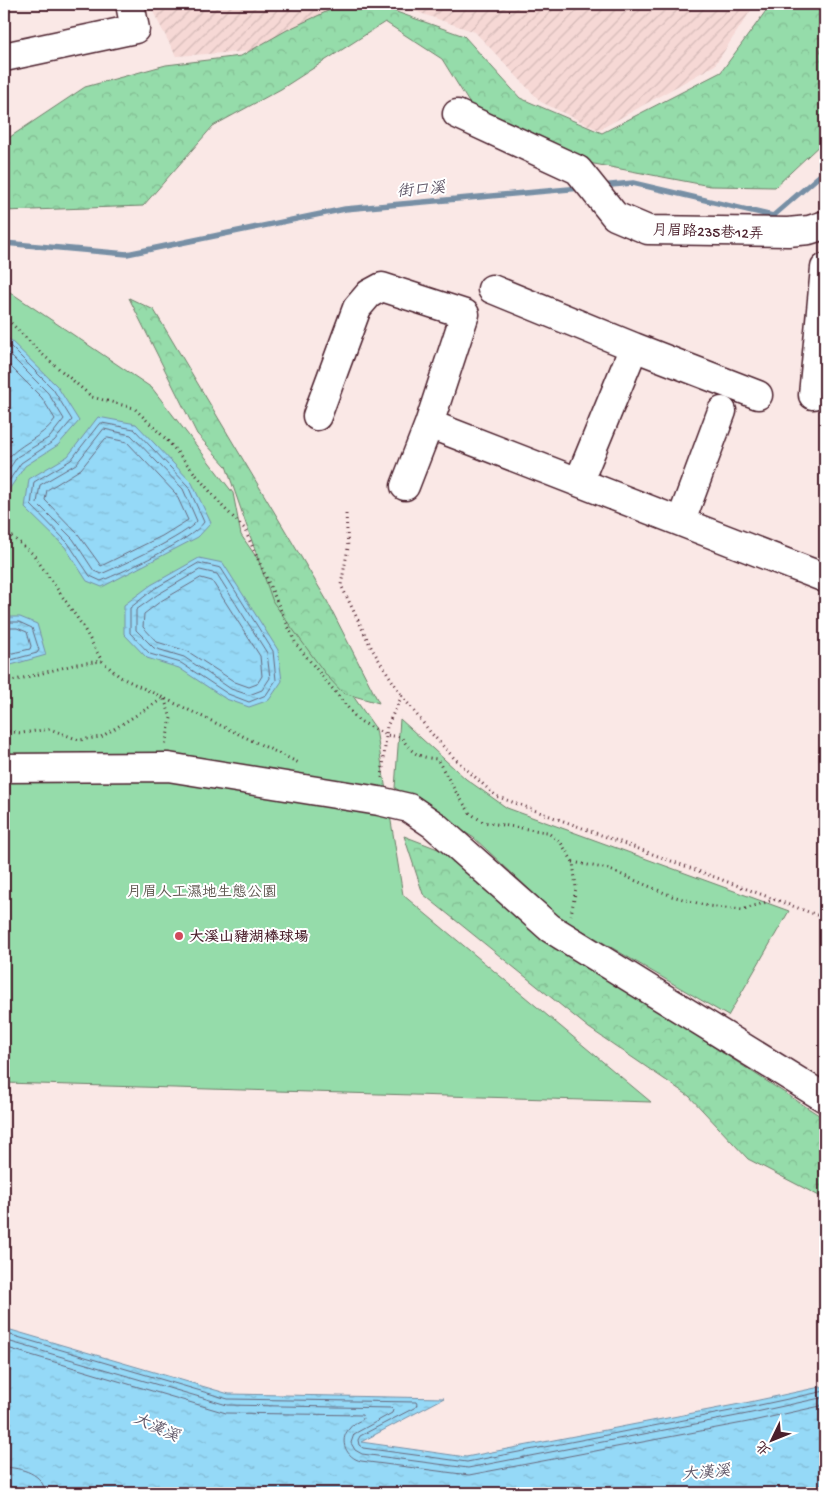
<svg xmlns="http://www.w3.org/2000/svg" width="829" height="1497" font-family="'Gochi Hand','LXGW WenKai TC',sans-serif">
	<defs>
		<pattern id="industrial-furrows" width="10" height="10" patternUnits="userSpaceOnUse" patternTransform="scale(1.25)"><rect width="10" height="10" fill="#f6d8d5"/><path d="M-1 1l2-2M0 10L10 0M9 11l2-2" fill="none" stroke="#d4b9b7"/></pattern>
		<pattern id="forest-crowns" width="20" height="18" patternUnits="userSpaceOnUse" patternTransform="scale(1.25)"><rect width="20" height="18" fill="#95dcaa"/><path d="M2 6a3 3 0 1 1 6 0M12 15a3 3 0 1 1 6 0" fill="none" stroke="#82bc92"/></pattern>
		<pattern id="water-ripples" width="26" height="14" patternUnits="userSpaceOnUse" patternTransform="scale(1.25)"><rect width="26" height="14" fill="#95d9f7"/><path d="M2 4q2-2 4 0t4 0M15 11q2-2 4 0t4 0" fill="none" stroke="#82bad4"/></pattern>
	</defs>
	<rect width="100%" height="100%" fill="#fae8e6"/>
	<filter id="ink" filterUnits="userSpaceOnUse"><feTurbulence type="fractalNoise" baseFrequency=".02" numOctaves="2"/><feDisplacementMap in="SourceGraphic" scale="10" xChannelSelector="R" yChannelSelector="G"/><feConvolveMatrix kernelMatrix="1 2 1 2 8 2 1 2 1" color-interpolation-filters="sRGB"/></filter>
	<g filter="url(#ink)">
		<!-- industrial -->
		<path fill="url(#industrial-furrows)" d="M149,4H341L299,48L176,56Z
			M394,4H755L715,65L599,130L541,102L475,32Z"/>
		<!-- green -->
		<path fill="#95dcaa" stroke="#707e6a" d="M4,288L152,388L233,493L241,535L376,729L403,895L651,1102L4,1083Z
			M400,719L466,779L507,808L789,911L728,1016L558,916L474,838L395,788Z"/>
		<!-- forest -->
		<path fill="url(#forest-crowns)" stroke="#707e6a" d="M343,4H374L464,36L520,98L602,133L721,72L771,4H825V42L820,50L825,60V140L775,187L710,186L589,163L473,109L442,59L385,22L281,89L213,126L143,206L4,211V141L85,87L166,65L241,56L287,30Z
			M129,298L154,310L326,599L379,703L343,693L327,676L273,602L226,466L197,434Z
			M404,836L443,851L524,924L825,1119V1199L748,1159L689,1096L589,1028L423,894Z"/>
		<!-- water -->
		<path fill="url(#water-ripples)" stroke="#778fa5" d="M4,334L57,386L79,421L58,445L25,466L6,494H4Z
			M98,417L136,424L192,483L211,523L198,537L102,587L87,581L65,547L25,508L29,479L68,456Z
			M199,558L223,563L278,650L282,681L269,700L249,707L226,699L179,668L147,658L124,634V605L151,585Z
			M4,617H20L37,624L46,655L4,667Z
			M4,1328L229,1394L444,1398L361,1442L466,1457L745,1403L825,1386V1493H35L4,1485Z"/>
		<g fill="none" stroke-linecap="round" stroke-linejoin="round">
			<!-- shore -->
			<path stroke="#68697d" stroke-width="1" d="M4,340L53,389L72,420L54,441L21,463L4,488
				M4,349L48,393L64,419L50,437L17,457L4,477
				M4,360L42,398L55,419C42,439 18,443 4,463
				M102,423L134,429L188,486L204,522C194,539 123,572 101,581L90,576L68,543L31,505L34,482L71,460L99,424Z
				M104,429L131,435L183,489L197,521C187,535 120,566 101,574L94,571L73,539L37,503L40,485L76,464Z
				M108,438L127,442L176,494L188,520L162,536L101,566L78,534L45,500L47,490L81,469L105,439Z
				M199,563L221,568L273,651L276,680L266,695L249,702L228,694L181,663L150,654L130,633V608L154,589Z
				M200,570L217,574L267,653L270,678L262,690L249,695L231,689L184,657L154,648L136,630V610L157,595Z
				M201,578L212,581L260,656L262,676L257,684L249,687L235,682L187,651L157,642L143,627L144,614L161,601Z
				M4,622H19L32,628L39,650L37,653L4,662
				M4,628H17L27,632L31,646L30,649L4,655
				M4,1333L228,1399L416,1402L417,1404L416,1407L360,1436L358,1440L359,1445L363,1448L467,1462L746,1408L825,1391
				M4,1340L227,1405L391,1408L393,1410L392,1413L354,1434L351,1443L355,1450L362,1454L468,1468L747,1414L825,1397
				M4,1347L226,1413L362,1415L363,1419C358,1422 352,1424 349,1429C338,1441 347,1458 361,1461L469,1475L748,1422L825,1405
				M4,1467C21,1468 44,1473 45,1493"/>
			<!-- stream -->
			<path stroke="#778fa5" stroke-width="5.5" d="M600,186L633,183L773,216L825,171
				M4,243L127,254L345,209L581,188"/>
			<!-- minor casing -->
			<g stroke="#4a1f2b" stroke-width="31">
				<path id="minor" d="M4,57L135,29L130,4
					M457,114L578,170L615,216L648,230L788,232L809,230L825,225
					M492,289L634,347L579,481
					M634,347L758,395
					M813,395L825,268
					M317,416L357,308L369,294L382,287L465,314L429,424
					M405,486L429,424L825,578
					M681,521L722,411
					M4,768L168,767L379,801L409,808L434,825L550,928L825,1098"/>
			</g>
			<!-- path -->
			<path stroke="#4a1f2b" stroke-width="3" stroke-dasharray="1 4" stroke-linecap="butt" d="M4,316L42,354L92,397L134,408L167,440L223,507L244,528L296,644L358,720L386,735L401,737C412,753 417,757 437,759L456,792L470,813L483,822L547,832L561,843L573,862L576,888L571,915
				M346,514L348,548L341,585L372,649L402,696
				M4,530L33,554L82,625L102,661L120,677L301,764
				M4,683L77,664L102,661
				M4,731L22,733L50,729L79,740L101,737L164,698L171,718L165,746
				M382,778L387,726L402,696L431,733L455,759L496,796L825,918
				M573,862L608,869L672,896L708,906L742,910L776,899"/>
			<!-- minor -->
			<use href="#minor" stroke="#fff" stroke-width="28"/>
		</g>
	</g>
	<!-- markers -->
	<circle fill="#d1495b" stroke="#fff" stroke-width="2" cx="179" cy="936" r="5"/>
	<g text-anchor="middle" stroke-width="4" stroke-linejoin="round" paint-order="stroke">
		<!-- street labels -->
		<g font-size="15" fill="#4a1f2b" stroke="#fff">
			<text transform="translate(708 231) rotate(2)" y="5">月眉路235巷12弄</text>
		</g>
		<!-- park labels -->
		<g font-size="15" fill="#605851" stroke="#fff">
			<text x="202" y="896">月眉人工濕地生態公園</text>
		</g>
		<!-- poi labels -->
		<g font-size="15" font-weight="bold" fill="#4a1f2b" stroke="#fff" text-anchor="start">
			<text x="189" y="941">大溪山豬湖棒球場</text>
		</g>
		<!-- water labels -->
		<g font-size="16" font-style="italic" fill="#605768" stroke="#fff">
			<text transform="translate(421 188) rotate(-5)" y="6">街口溪</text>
			<text transform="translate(157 1426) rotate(24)" y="6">大漢溪</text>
			<text transform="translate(706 1471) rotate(-5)" y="6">大漢溪</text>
		</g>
	</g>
	<!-- margin -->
	<rect width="829" height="1497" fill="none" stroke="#fff" stroke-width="20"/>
	<rect x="10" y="10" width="809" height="1477" fill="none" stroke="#4a1f2b" stroke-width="2" filter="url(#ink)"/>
	<!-- north arrow -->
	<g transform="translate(772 1440) rotate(227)" stroke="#ffffff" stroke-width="4" paint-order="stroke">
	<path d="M0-4L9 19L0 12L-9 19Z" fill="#4a1f2b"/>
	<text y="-8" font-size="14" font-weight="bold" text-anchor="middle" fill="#4a1f2b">北</text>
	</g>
</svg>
